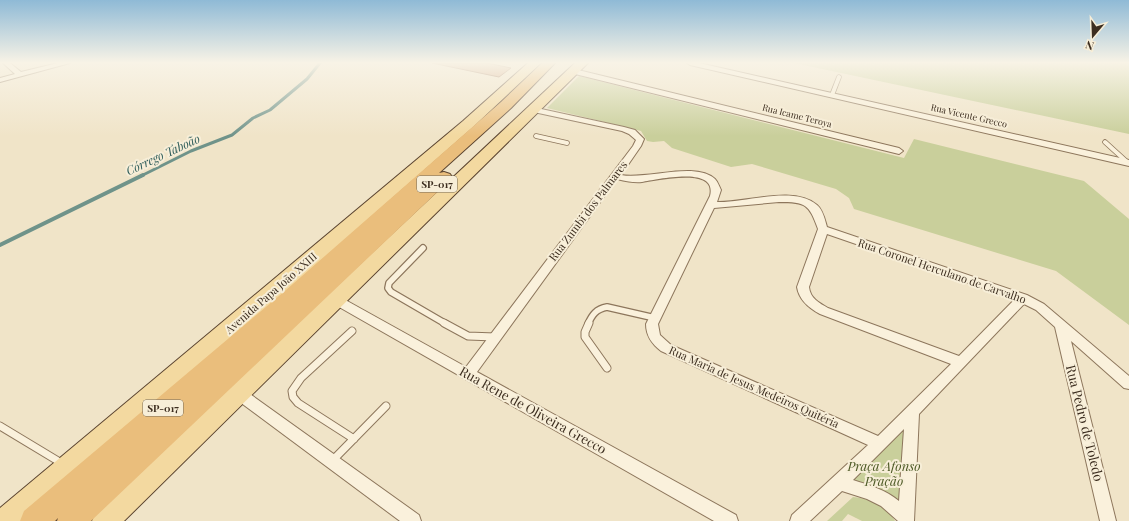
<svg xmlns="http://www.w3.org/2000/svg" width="1129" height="521" font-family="'Playfair Display',serif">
	<rect width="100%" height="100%" fill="#f0e4c8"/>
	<!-- green -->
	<path fill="#c9cf9b" d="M794,63H1129V134Z
		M579,76L904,158L914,139L1084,181L1129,219V325L1056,271L854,209L849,198L836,189L752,164L731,167L672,148L664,141L653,142L647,141L641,131L547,108Z
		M909,423L901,505L846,482Z
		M853,497C869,498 887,507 895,521H862L848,514L842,521H827Z"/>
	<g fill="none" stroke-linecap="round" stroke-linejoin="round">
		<!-- stream-far1 -->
		<path stroke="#6f938a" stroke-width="3" d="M141,176L191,151L232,135L253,118L270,110L307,79L320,63"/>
		<!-- stream -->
		<path stroke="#6f938a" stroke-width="4" d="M0,245L143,175"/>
	</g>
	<!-- building -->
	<path fill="#cf9f7d" stroke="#8d5f41" d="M432,63H487L511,68L499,77Z"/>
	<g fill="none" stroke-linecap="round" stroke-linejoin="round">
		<!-- service-far2 casing -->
		<g stroke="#8d765c" stroke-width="5.5">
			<path id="service-far2" d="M832,95L839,77
				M536,136L567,143
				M1105,142L1127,162"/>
		</g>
		<!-- service-far1 casing -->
		<g stroke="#8d765c" stroke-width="8">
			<path id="service-far1" d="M423,248L389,283L388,288L391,292L446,324
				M588,324C592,315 596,309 607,307L655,318"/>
		</g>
		<!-- service casing -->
		<g stroke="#8d765c" stroke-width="9">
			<path id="service" d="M444,323L468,336L495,337
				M589,323L585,332V337L607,368
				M352,331L301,378L292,391L293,397L298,403L354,439
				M0,426L63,464
				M332,461L386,406"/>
		</g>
		<!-- minor casing -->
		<g stroke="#8d765c" stroke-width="2">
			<path id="minor" d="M3,63H10L21,72L58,63H70L0,82V78L15,74Z
				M687,63H699L1129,160V166L690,65Z
				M571,69H574L899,148L903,151L899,154L571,73Z
				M529,107H532L624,127L635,130L644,139L641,146L621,175C647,180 695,161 715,179C718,182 719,186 721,190L717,202C745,203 794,185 817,205C823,210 825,220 827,227L1027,295L1044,304L1129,376V389L1124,388L1071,341L1116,521H1100L1055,327L1036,310L1024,304L919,414L914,521H898L881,506L867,499L842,491L810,521H790L792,515L868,445L661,351C652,344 646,336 646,324L710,196C718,165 656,180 642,182C634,183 625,181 617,179L477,372L736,515L738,521H714L332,303L330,300L332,297L336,296L340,297L466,367L633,146L636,140L629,134L622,131L529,111ZM779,202C806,202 809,204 818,229L797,287C799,300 809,308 820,314L951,364L878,436L671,345L660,335L658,324L714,208ZM827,234L1015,299L959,356L828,308C819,303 810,298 809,287ZM904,429L899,501C886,490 869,485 853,480Z
				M238,387L243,389L419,515L421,521H400L233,397L231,393L233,389Z"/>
		</g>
		<!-- primary casing -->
		<g stroke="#5b4430" stroke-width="2">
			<path id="primary" d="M528,63H541L473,127L25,521H0V508L463,121Z
				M575,63H588L124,521H92L96,512Z"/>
		</g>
		<!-- trunk casing -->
		<g stroke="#5b4430" stroke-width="2">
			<path id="trunk" d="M542,63H555L511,108L439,173L444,172L450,174L452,177L450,180L91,521H57L58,518L55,521H20L24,511L286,290L501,102Z"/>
		</g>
		<!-- service-far2 -->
		<use href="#service-far2" stroke="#faf1dc" stroke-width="4"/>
		<!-- service-far1 -->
		<use href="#service-far1" stroke="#faf1dc" stroke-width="5.5"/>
		<!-- service -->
		<use href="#service" stroke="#faf1dc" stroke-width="7"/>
		<!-- minor -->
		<use href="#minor" fill="#faf1dc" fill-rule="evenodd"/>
		<!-- primary -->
		<use href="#primary" fill="#f3d9a0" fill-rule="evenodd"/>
		<!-- trunk -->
		<use href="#trunk" fill="#eabe7c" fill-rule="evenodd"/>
	</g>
	<!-- sky -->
	<linearGradient id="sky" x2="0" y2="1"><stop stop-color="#8fbad6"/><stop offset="0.46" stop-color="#f8f3e6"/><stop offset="1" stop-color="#f8f3e6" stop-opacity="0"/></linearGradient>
	<rect width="1129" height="136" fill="url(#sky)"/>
	<g text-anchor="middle" stroke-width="4" stroke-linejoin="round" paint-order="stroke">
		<!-- far-street labels -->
		<g font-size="9" fill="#3d2e20" stroke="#f7eed8">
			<text transform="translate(797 116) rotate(14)" y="3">Rua Icame Teroya</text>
			<text transform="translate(969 116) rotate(13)" y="3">Rua Vicente Grecco</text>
		</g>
		<!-- shield labels -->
		<g fill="#f7eed8" stroke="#756857" stroke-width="1">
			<rect x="417" y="176" width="40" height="16" rx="3"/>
			<rect x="143" y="400" width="40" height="16" rx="3"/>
		</g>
		<g font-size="10" font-weight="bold" fill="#3d2e20">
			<text x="437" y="188">SP-017</text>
			<text x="163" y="412">SP-017</text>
		</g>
		<!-- street labels -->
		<g font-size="11" fill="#3d2e20" stroke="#f7eed8">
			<text transform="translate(588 211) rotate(-53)" y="4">Rua Zumbi dos Palmares</text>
			<text transform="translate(942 271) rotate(19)" y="4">Rua Coronel Herculano de Carvalho</text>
			<text transform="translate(271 293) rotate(-41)" y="4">Avenida Papa João XXIII</text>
			<text transform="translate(754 387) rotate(24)" y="4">Rua Maria de Jesus Medeiros Quitéria</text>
		</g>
		<!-- water labels -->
		<g font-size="12" font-style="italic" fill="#2f5d5a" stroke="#f7eed8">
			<text transform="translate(163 155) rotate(-25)" y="4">Córrego Taboão</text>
		</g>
		<!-- near-street labels -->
		<g font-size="13" fill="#3d2e20" stroke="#f7eed8">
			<text transform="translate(533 410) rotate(29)" y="5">Rua Rene de Oliveira Grecco</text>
			<text transform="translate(1085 423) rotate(76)" y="5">Rua Pedro de Toledo</text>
		</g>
		<!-- near-park labels -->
		<g font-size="13" font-style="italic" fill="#4d5a26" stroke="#f7eed8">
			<text x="884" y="471">Praça Afonso<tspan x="884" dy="15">Pração</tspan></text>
		</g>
	</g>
	<!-- north arrow -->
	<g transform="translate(1093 36) rotate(199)" stroke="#f7eed8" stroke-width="3" paint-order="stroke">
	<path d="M0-3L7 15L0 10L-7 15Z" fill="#3d2e20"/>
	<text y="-6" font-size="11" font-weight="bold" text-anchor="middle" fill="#3d2e20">N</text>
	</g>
</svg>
